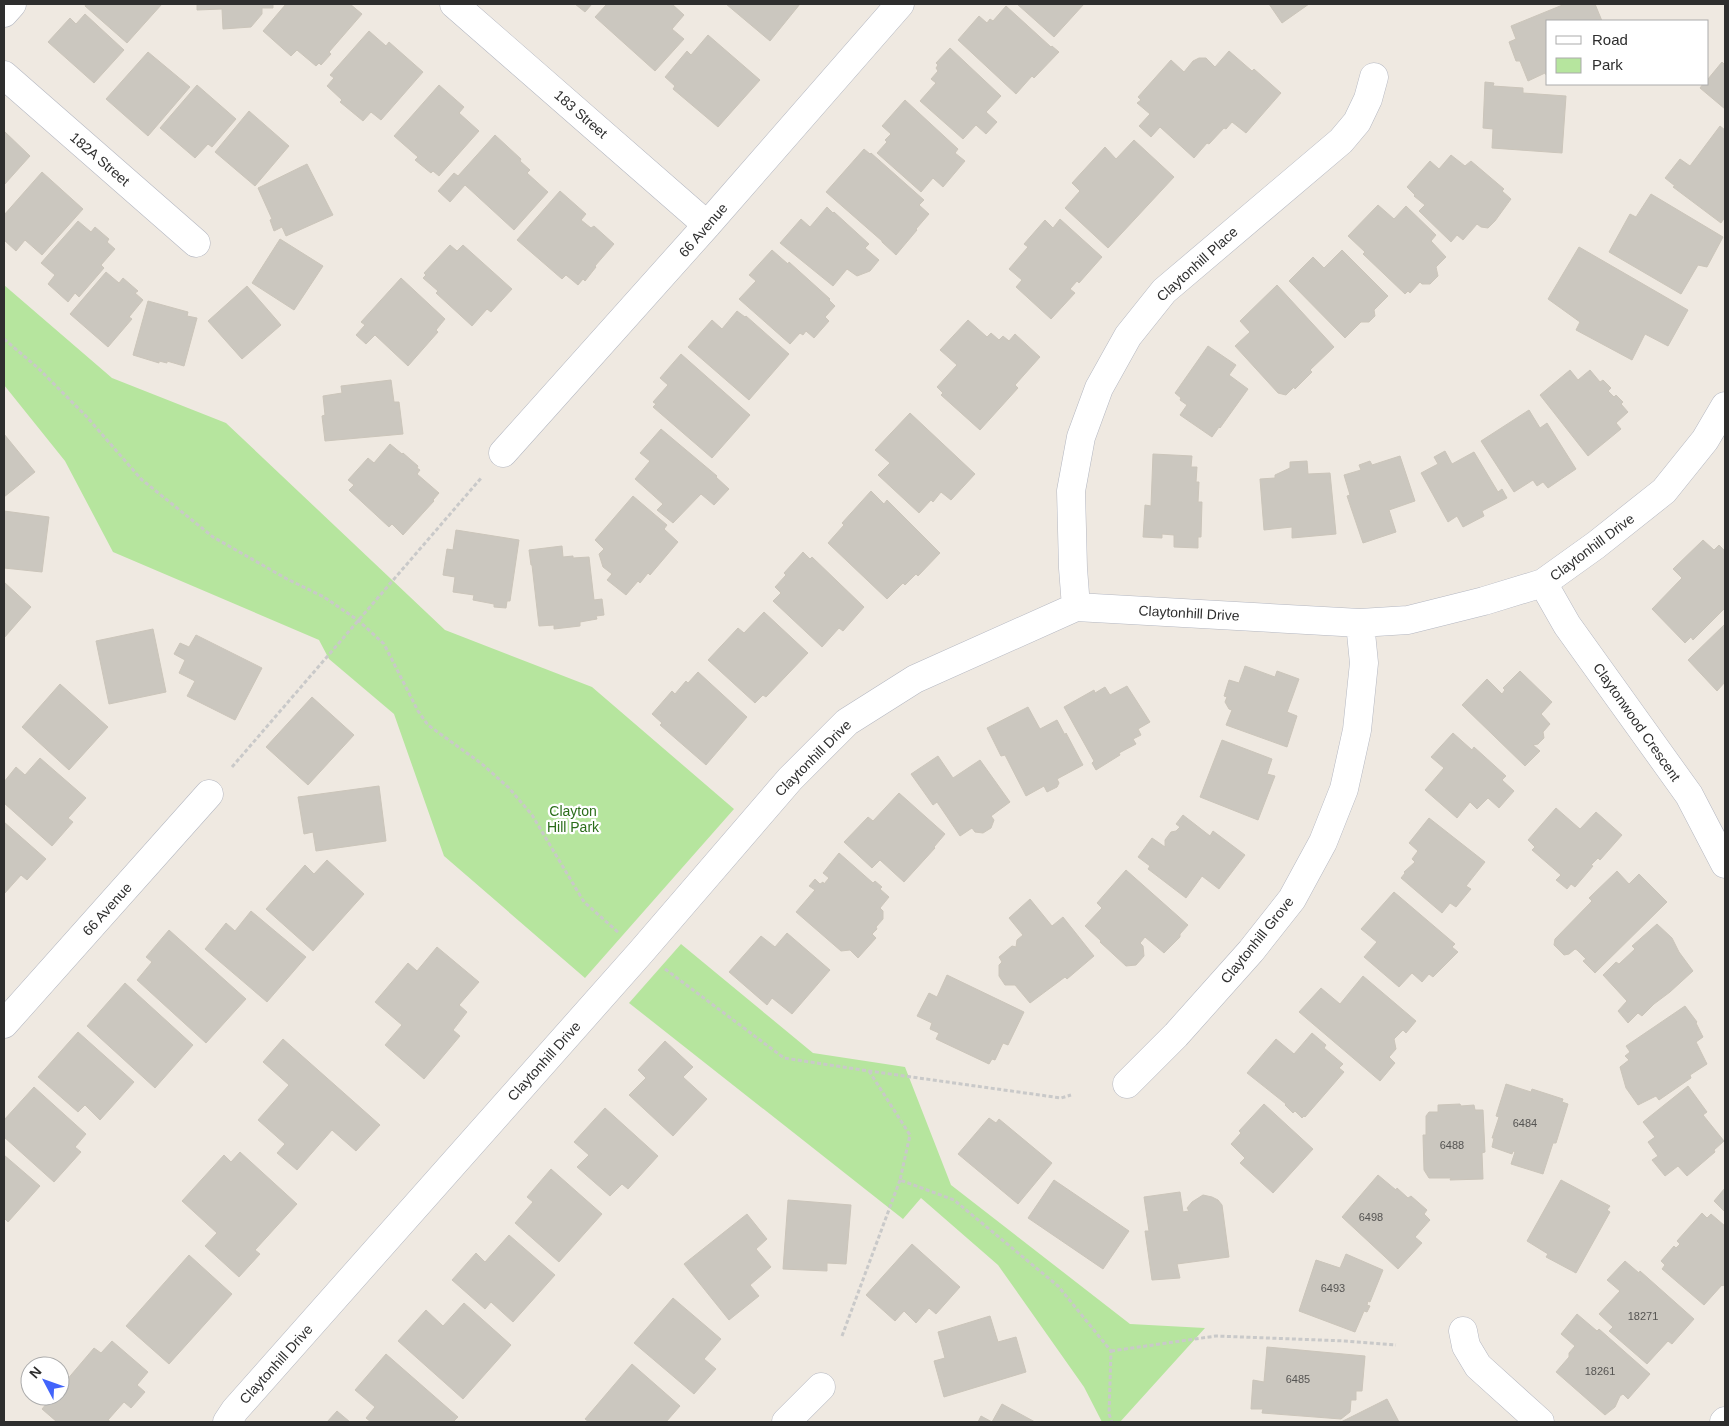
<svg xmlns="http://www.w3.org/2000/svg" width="1729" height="1426" font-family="Arial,sans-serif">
	<rect width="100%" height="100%" fill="#efe9e1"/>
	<!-- green -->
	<path fill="#b6e59e" d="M4,285L112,378L226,423L445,630L592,687L734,809L585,978L444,856L394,714L329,659L319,640L113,552L65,461L4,385Z
		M681,944L813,1053L905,1067L951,1185L1130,1324L1205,1328L1120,1422H1102L1084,1387L998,1265L921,1198L903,1219L629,1003Z"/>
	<!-- building -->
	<path fill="#cbc7bf" stroke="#cbc5ba" d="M86,4H162L127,43L85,6Z
		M197,4H273V8H262V14L251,27L223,29L222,9L197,10Z
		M286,4H350L362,14L329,52L331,54L321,65L319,63L316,66L297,50L291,56L263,31Z
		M575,4H592L585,12Z
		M607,4H672L684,15L672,29L684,39L655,71L595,17Z
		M726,4H800L770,41Z
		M1017,4H1084L1054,37Z
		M1269,4H1309L1282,23Z
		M1565,4H1595L1602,21H1548V78L1545,73L1528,81L1520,61H1516L1509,42L1516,39L1511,26Z
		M1006,6L1051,47L1052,46L1059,52L1034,78L1032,76L1016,94L958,40L979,16L987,23L990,19L993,21Z
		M85,14L124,50L94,83L48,42L70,18L76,24Z
		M369,31L386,46L389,42L423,72L381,120L371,112L363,121L340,102L342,100L327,86L334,78L330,75Z
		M708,35L760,80L718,127L673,89L675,86L665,77L687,51L691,55Z
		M950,48L1001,96L986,112L997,122L986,134L976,125L963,139L920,101L936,83L931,79L938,71L936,68L938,65L936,63Z
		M1229,51L1252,71L1254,69L1281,93L1246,133L1232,122L1226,129L1224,128L1209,144L1207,143L1194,158L1160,127L1151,137L1139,126L1150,114L1137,103L1141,100L1138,97L1171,60L1184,72L1193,61L1199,58H1206L1215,67Z
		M148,52L190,87L148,136L106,99Z
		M1722,62L1725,65V109L1700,88L1703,84H1708V79Z
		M1485,82L1494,83L1493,86L1523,88V93L1566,96L1562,153L1492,148L1493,129L1483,128Z
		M197,85L236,119L212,147L208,144L195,158L160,128Z
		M439,85L464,107L459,113L479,131L439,176L433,171L431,173L415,160L418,157L394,136Z
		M905,100L958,149L955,153L965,161L943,187L933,178L921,192L877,153L887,142L885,140L891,134L882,126Z
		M249,111L289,146L255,186L215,152Z
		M1720,126L1725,130V217L1721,223L1673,187L1675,186L1665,178L1680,159L1690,166Z
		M4,131L30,156L4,185Z
		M495,135L521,159L520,161L530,170L527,173L548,192L514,230L465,185L450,202L438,191L454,173L458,176Z
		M1134,140L1174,177L1108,248L1065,208L1080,191L1072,183L1105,147L1116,159Z
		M864,149L870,154L871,153L924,200L919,205L929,214L916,229L917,230L896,255L882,242V241L826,192Z
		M1451,155L1465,166L1471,161L1504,189L1502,191L1511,199L1495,221L1488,228L1481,227L1477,224L1463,240L1457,235L1451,242L1419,211L1425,205L1414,196L1415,195L1407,187L1430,161L1439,169Z
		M307,164L333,215L286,236L282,227L274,231L270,220L272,219L258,188Z
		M42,172L83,209L42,255L25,240L16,251L4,240V215Z
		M560,191L586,214L581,220L591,228L594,226L614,244L595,266L596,267L585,281L583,279L578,285L566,275L562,279L517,240Z
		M1651,194L1723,237L1707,267L1698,265L1681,294L1609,252L1630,214L1636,217Z
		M1378,205L1394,219L1406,206L1436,235L1431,241L1446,257L1436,267L1438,276L1430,284H1422L1420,282L1410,293L1408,291L1405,294L1363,254L1365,252L1348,236Z
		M827,207L833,213L834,212L869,244L865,248L879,260L870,271L857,276L847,269L833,286L780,243L801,219L810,227Z
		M1060,219L1102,257L1079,283L1077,281L1070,289L1075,293L1051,319L1016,287L1022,280L1009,269L1028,247L1024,244L1045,220L1053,228Z
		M78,221L91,232L95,227L109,239L107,242L115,249L101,265L104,268L79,297L75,293L68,302L48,284L55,275L41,263Z
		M280,239L323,266L294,310L252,283Z
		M450,245L457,251L463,245L512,289L491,312L487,309L472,326L436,293L438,291L423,278L426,275L424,273Z
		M1579,247L1688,310L1668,346L1645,334L1632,360L1576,330L1580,322L1548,299Z
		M772,250L788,264L789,262L830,299L829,300L835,306L825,317L829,321L814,338L806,331L803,335L800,333L790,344L739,299L756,281L749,275Z
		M1342,250L1388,296L1374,310L1375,316L1369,322H1361L1345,338L1289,281L1313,257L1324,268Z
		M106,272L119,283L123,278L138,291L135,293L143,300L129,317L132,319L108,347L70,314Z
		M401,278L445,319L436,330L438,332L408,366L375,335L366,344L356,335L365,325L361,322Z
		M1277,285L1334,347L1310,370L1312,372L1295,389L1294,387L1286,395L1278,393L1235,346L1250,332L1240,321Z
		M247,286L281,325L242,359L208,321Z
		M148,301L188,312L187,316L197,318L184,366L167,361V363L159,361V363L133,355Z
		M737,311L745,317L746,316L789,354L749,400L688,347L712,320L722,329Z
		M968,320L987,337L991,333L999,340L1003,336L1009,341L1015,334L1040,357L1015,385L1018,388L980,430L941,395L943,393L937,387L957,365L940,350Z
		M1208,346L1236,365L1229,375L1248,389L1220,428L1219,427L1212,437L1180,415L1187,405L1180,400L1181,398L1175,393Z
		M681,354L750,415L712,458L653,407L656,404L653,402L668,385L660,378Z
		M1570,370L1578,380L1590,370L1600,382L1603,380L1611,388L1608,391L1614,397L1616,395L1623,402L1621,404L1628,412L1616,423L1621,429L1588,456L1540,395Z
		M391,380L394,402H399L403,434L325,441L322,416L325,415L323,396L342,393L341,386Z
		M1529,410L1540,428L1547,423L1576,469L1548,488L1543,482L1537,486L1533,480L1514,492L1481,441Z
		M910,413L975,474L951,500L941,492L933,502L931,500L919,513L878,475L890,463L875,450Z
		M661,429L717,476L716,477L729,489L714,505L701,494L673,523L657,510L663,504L635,479L650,461L640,453Z
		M4,434L35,472L4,497Z
		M390,444L402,454L403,453L418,466L417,468L420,470L417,474L439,493L433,500L434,501L403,535L392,524L389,527L349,490L354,485L348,480L368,458L374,463Z
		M1445,451L1452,464L1474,452L1498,492L1502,489L1507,498L1482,511L1484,516L1463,527L1457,516L1448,522L1421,473L1438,464L1434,457Z
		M1153,454L1192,456L1191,467H1197L1196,482H1199L1198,502H1202L1201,537H1198V548L1174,547V535L1162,534V538L1143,537L1145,505L1151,506Z
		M1400,456L1415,501L1389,510L1396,532L1363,543L1347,496L1350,495L1344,475L1361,470L1359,465L1370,461L1372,465Z
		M1307,461L1308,474L1330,473L1336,534L1292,538V527L1264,530L1260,479L1275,478V475L1290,468V462Z
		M871,491L884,504L887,500L940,553L918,576L916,574L905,585L903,583L887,599L828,543L844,525L842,523Z
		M633,496L667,525L664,529L678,542L650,575L648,573L640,583L638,581L626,595L607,580L612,574L603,567L599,554L604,549L595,540Z
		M4,511L49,517L42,572L4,568Z
		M456,530L519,540L510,601H507L506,608L494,607V604L473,600L474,595L453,592L455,577L443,575L447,549L453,550Z
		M1703,540L1714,550L1719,545L1725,551V608L1693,640L1691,637L1685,643L1652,609L1682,578L1673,569Z
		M562,546L563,557L573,556V558L589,557L594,600L602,599L604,615L596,616L597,619L580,622V626L554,629V625L539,626L532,565H531L529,550Z
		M803,552L810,559L812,557L864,607L843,631L839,628L822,647L773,601L781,593L775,587L786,575L784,573Z
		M4,582L31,607L4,638Z
		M764,612L808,653L766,697L763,695L755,703L708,660L738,628L744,633Z
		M1725,624V682L1717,691L1688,660Z
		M153,629L166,692L109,704L96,641Z
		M196,635L262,668L235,720L187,696L195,681L179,673L185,660L174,654L180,643L189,647Z
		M1245,666L1275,677L1277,671L1299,679L1287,712L1297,716L1287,747L1226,725L1232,710L1229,709L1225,702L1227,697L1224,696L1229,680L1239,683Z
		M1520,671L1552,702L1541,714L1550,724L1543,732L1544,738L1538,744L1533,745L1540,751L1525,766L1462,705L1487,679L1502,694L1505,690L1503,688Z
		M698,672L747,717L706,765L660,725L662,723L652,714L672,691L675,694L686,681L688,683Z
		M60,684L108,727L69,770L22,727Z
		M1127,686L1150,722L1138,729L1141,735L1133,739L1136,744L1119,753L1120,755L1096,770L1092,763L1094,761L1064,707L1094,690L1095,693L1105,687L1110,695Z
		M312,697L354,735L308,785L266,747Z
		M1028,707L1040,729L1057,720L1065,735L1066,733L1083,765L1057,779L1059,783L1057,787L1047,792L1044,786L1026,796L1005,755L1001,756L987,728Z
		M1453,733L1472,750L1474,747L1506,776L1502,780L1514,791L1499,808L1488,798L1477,809L1470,802L1457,818L1425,790L1444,768L1431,757Z
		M1222,740L1272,759L1267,774L1275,776L1258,820L1200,797Z
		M938,756L953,778L980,760L1010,802L991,816L994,820L991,828L983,833L975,832L972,828L960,836L937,802L933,805L911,774Z
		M40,758L86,798L68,818L73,822L52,846L4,803V782L16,767L25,775Z
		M379,786L386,841L316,851L313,832L304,834L298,797Z
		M899,793L945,834L934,847L935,848L904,882L880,860L872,868L844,842L868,817L873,821Z
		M1556,808L1580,829L1596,812L1622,835L1600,860L1598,858L1591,865L1593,866L1575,887L1571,884L1567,889L1556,880L1561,875L1532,850L1535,847L1528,840Z
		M1183,815L1210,836L1213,831L1245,855L1219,889L1202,876L1186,898L1148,869L1150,866L1138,857L1152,838L1165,847V840L1171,832L1176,831L1180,827L1176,824Z
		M1429,818L1485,862L1466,886L1471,889L1456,907L1450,903L1442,913L1401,878L1405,873L1404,872L1415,862L1412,859L1418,851L1409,843Z
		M4,822L46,859L27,880L21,875L4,894Z
		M839,853L873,883L875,881L882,887L880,889L889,897L880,908L883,911V919L876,927L877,929L872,934L876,938L858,958L850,950L841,951L796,912L815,890L809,886L815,879L820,884L823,882L824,884L829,878L823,873Z
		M327,860L364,894L313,951L266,909L305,865L314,874Z
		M1126,870L1188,925L1180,934V937L1164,953L1145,937L1140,943L1143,946L1144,956L1136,965L1126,966L1100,942L1101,941L1085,926L1102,908L1097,903Z
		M1617,871L1629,884L1639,874L1667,902L1595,973L1583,961L1586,959L1577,950L1575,949L1569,954L1564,955L1554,945L1555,939L1592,901L1589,898Z
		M1394,892L1455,944L1452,947L1458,952L1433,977L1429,974L1422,982L1412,973L1399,987L1364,957L1377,942L1361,929Z
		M1030,899L1052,926L1063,917L1094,956L1067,979L1065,977L1030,1003L1015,985H1005L999,976V965L1002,962L999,957L1012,946L1016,947L1017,940L1023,935L1009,918Z
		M251,911L306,957L267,1002L205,949L226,923L235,931Z
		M1657,924L1672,938L1679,952L1693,971L1670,992L1654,1004L1642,1016L1638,1013L1628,1023L1618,1011L1627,1001L1603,975L1616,962L1619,964L1635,949L1632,946Z
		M169,930L246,999L206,1043L137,980L152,962L146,957Z
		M787,933L830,970L792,1014L772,998L767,1005L729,972L761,936L775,947Z
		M437,947L479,982L459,1005L467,1012L453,1030L460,1036L424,1079L385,1045L402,1025L375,1002L408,963L417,971Z
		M947,975L1024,1012L1008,1045L1003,1043L995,1060L992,1059L989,1064L936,1039L939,1033L930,1029L932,1023L917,1016L929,993L937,997Z
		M1363,976L1416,1021L1406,1033L1403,1030L1394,1039L1396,1049L1389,1057L1395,1063L1380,1081L1299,1012L1321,988L1340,1004Z
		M125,983L193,1045L155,1088L87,1026Z
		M1685,1006L1697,1022L1696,1023L1703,1037L1696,1042L1707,1064L1690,1075L1691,1078L1659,1100L1656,1096L1638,1105L1626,1088L1620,1067L1629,1060L1625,1056L1630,1052L1626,1046Z
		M78,1032L134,1082L100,1120L85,1105L78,1112L38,1077Z
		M1312,1033L1326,1045L1324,1048L1343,1064L1339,1068L1344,1072L1305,1117L1304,1116L1302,1118L1295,1111L1293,1113L1285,1105L1286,1104L1247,1073L1276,1039L1294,1054Z
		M283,1039L380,1125L356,1151L332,1130L297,1170L277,1153L285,1144L258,1120L289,1085L263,1062Z
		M665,1041L693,1067L683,1077L707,1099L673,1136L629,1095L646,1078L638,1070Z
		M1506,1084L1531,1092L1532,1089L1563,1099L1562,1102L1568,1104L1556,1143H1553L1543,1174L1511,1164L1515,1152L1513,1151L1512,1154L1492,1147L1494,1138H1492L1499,1117L1496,1116Z
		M1688,1086L1707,1112L1703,1115L1724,1141L1714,1150L1715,1152L1687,1176L1678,1166L1665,1176L1652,1160L1658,1156L1648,1142L1655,1137L1643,1122Z
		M34,1087L86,1134L75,1147L81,1152L54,1182L4,1137V1120Z
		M1264,1104L1313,1149L1273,1193L1240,1163L1245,1158L1231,1144L1241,1133L1239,1131Z
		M1460,1104L1461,1106L1474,1105L1475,1110H1483L1485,1152L1482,1153L1483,1179L1450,1180L1451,1178H1429L1424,1170L1423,1135H1426V1116L1429,1112H1438V1105Z
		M605,1108L658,1156L628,1189L622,1184L610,1196L577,1167L589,1155L574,1142Z
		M989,1118L996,1123L999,1119L1052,1163L1018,1204L958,1154Z
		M240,1152L297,1204L255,1250L260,1254L239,1277L205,1246L217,1233L182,1201L224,1155L231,1162Z
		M4,1155L40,1186L8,1222L4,1218Z
		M551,1169L602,1214L559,1262L515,1223L533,1202L527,1197Z
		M1378,1175L1396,1190L1397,1188L1408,1198L1411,1196L1427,1210L1424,1214L1430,1220L1415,1237L1422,1243L1398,1269L1342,1217Z
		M1054,1180L1129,1231L1103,1269L1028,1218Z
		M1561,1180L1610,1206L1607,1210L1610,1212L1576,1273L1546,1257L1548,1254L1527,1241Z
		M1725,1188V1212L1714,1201Z
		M1180,1192L1183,1212L1189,1211L1187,1208L1192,1202L1203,1195L1212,1197L1218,1200L1222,1205L1229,1257L1177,1264L1180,1278L1152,1280L1145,1231H1149L1144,1197Z
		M788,1200L851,1205L846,1264L827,1263V1271L783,1269Z
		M1702,1213L1707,1218L1711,1214L1725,1226V1283L1723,1286L1722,1285L1704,1305L1662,1269L1665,1265L1661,1261L1674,1246L1676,1248L1680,1244L1677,1241Z
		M747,1214L767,1239L756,1249L771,1267L750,1285L759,1296L729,1320L684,1264Z
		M509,1235L555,1275L513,1322L491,1302L485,1309L452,1280L476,1253L485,1262Z
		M912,1244L960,1287L936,1314L929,1308L916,1323L904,1311L895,1321L866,1295Z
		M1346,1254L1383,1270L1370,1302L1368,1301L1367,1305L1370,1306L1367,1312L1364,1311L1355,1332L1299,1311L1316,1260L1340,1268Z
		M189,1255L232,1294L169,1364L126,1326Z
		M1625,1261L1639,1273L1640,1271L1694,1319L1672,1344L1668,1341L1647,1364L1609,1331L1613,1327L1599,1314L1620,1291L1607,1280Z
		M673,1298L721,1339L704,1359L716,1369L694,1394L634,1343Z
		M464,1303L511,1345L463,1399L398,1341L426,1310L443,1326Z
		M1577,1314L1597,1331L1599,1329L1650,1374L1628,1399L1623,1394L1620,1396L1615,1407L1605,1415L1556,1372L1569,1357V1353L1575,1346L1561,1334Z
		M990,1316L998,1342L1016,1337L1026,1372L944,1397L934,1361L945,1358L938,1332Z
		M112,1341L148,1372L137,1385L145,1392L131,1408L124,1402L108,1420L111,1422H57L42,1409L53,1396H60V1388L94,1348L101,1353Z
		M1267,1347L1365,1356L1362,1391H1356V1400H1351L1350,1412L1341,1419L1262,1413L1263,1409H1251L1253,1380L1264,1382Z
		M386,1354L458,1417L453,1422H371L366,1418L375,1407L355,1390Z
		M632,1364L680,1406L666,1422H589L585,1419Z
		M1387,1399L1399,1422H1341Z
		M1002,1404L1035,1422H978L981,1416L992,1422Z
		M337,1411L350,1422H327Z"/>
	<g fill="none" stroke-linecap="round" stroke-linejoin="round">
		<!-- street casing -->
		<g stroke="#b4b7c1" stroke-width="29">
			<path id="street" d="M454,4L707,225
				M4,13L12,4
				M4,75L196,243
				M503,453L707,225L900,4
				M1543,583L1567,625L1689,795L1725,864
				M1076,607L1073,568L1071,491L1081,437L1099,388L1128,336L1164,291L1341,141L1357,122L1368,99L1374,77
				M4,1024L209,794
				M1127,1084L1176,1035L1251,951L1292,899L1323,842L1344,789L1357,730L1364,663L1360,623
				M1463,1331L1466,1346L1478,1366L1540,1422
				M227,1422L235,1410L641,952L790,779L847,722L915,679L1076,607L1360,623L1408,620L1484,601L1543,583L1596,545L1664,491L1705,440L1725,406
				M786,1422L821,1387
				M1724,1422L1725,1421"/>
		</g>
		<!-- path -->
		<path stroke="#c9c9c9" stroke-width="3" stroke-dasharray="4 2.5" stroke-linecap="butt" d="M4,339L38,368L86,416L141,479L213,537L287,579L324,597L359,621L384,644L418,711L428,725L482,764L509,788L532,815L584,902L619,933
			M232,767L482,477
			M665,969L784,1058L869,1071L1061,1098L1071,1095
			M869,1071L910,1135L900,1180L954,1200L1058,1286L1111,1351L1109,1414L1112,1422
			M842,1336L900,1180
			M1111,1351L1216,1336L1345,1341L1396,1345"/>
		<!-- street -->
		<use href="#street" stroke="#fff" stroke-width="28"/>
	</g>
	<g text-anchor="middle" stroke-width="4.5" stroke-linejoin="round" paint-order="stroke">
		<!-- number labels -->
		<g font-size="11" fill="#555452">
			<text x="1525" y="1127">6484</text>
			<text x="1452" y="1149">6488</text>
			<text x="1371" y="1221">6498</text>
			<text x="1333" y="1292">6493</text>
			<text x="1643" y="1320">18271</text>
			<text x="1600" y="1375">18261</text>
			<text x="1298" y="1383">6485</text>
		</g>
		<!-- street labels -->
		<g font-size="14" fill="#2e2e2e" stroke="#fff">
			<text transform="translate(581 114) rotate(41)" y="5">183 Street</text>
			<text transform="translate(100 159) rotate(41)" y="5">182A Street</text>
			<text transform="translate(703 230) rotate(-49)" y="5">66 Avenue</text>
			<text transform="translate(1197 264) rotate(-42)" y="5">Claytonhill Place</text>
			<text transform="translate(1592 547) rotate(-37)" y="5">Claytonhill Drive</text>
			<text transform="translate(1189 613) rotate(3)" y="5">Claytonhill Drive</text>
			<text transform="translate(1637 722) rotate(55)" y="5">Claytonwood Crescent</text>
			<text transform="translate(813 758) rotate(-45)" y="5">Claytonhill Drive</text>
			<text transform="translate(107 909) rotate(-48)" y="5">66 Avenue</text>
			<text transform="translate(1257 940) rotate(-51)" y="5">Claytonhill Grove</text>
			<text transform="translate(544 1061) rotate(-48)" y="5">Claytonhill Drive</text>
			<text transform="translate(276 1364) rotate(-48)" y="5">Claytonhill Drive</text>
		</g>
		<!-- park labels -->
		<g font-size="14" fill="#2c6e1b" stroke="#fff">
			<text x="573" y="816">Clayton<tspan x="573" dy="16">Hill Park</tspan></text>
		</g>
	</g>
	<!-- border -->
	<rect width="1729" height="1426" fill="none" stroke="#2e2e2e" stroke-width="10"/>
	<!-- legend -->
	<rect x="1546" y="20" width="162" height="65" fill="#ffffff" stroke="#ababab"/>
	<rect x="1556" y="36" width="25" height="8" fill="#ffffff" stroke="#ababab"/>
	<text x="1592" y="45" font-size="15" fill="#2e2e2e">Road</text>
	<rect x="1556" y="58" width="25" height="15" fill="#b6e59e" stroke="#ababab"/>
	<text x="1592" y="70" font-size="15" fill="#2e2e2e">Park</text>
	<!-- north arrow -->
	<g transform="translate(45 1381) rotate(311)"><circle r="24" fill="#ffffff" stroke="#ababab"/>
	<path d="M0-4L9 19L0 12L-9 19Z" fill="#4264fb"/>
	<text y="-8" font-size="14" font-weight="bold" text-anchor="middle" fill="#2e2e2e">N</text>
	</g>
</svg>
